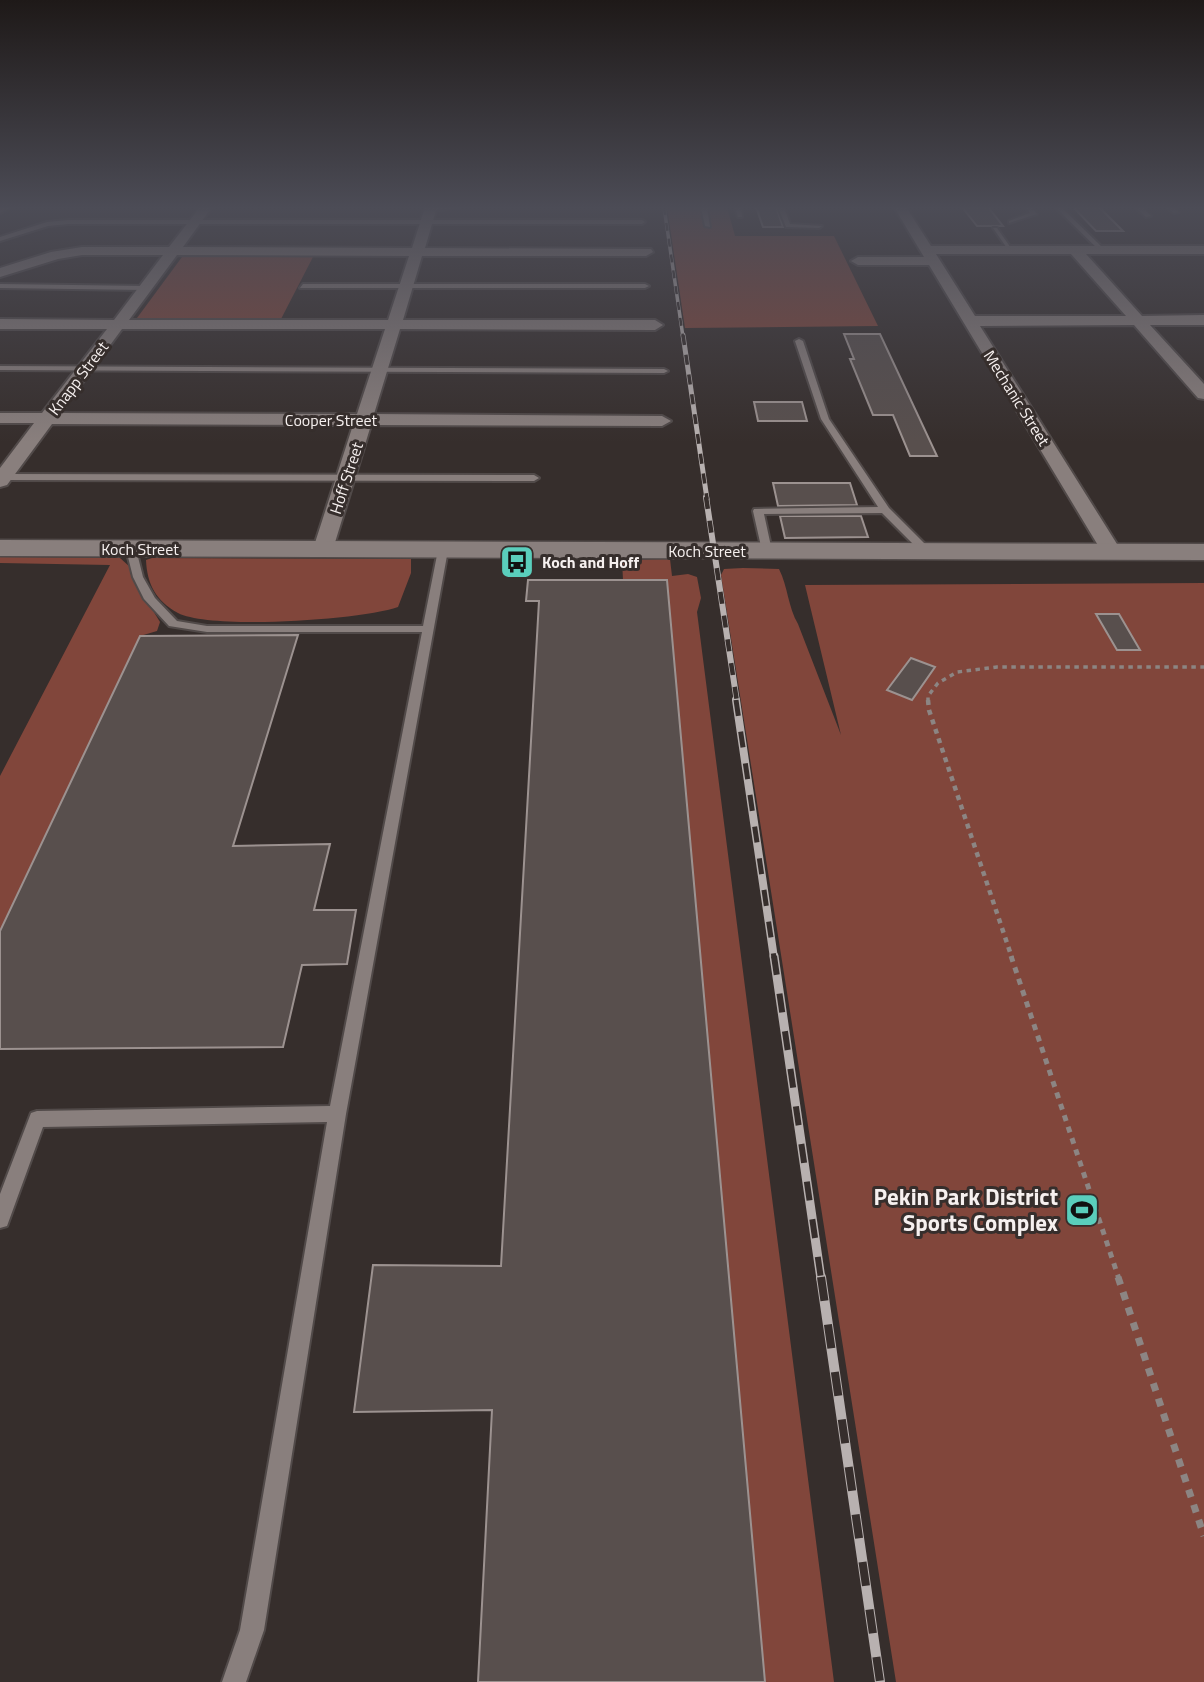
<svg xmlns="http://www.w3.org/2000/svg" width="1204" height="1682" font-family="'Titillium Web',sans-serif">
	<rect width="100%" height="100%" fill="#362e2c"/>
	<!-- green -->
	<path fill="#81463b" d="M667,207H727L735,236H834L878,326L685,328Z
		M182,257H313L281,319L137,318Z
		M0,557L120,558L130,567V573L160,622L157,631L140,636L0,931V776L110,565L0,563Z
		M152,558L411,559V573L398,607C362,620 210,630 178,613C156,601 147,584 146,560Z
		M670,559L672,576L688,574L697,577L701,598L697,612L834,1682H765L667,580H623L622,560Z
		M743,568L779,569C788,587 788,607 798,624L841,735L805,585L1204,583V1682H896L721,575L724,569Z"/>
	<!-- building -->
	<path fill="#584f4d" stroke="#9c9290" stroke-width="2" d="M756,207H776L783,227H763Z
		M962,207H988L1003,226H977Z
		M1073,207H1099L1123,231H1096Z
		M844,334H880L937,456H910L893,415H873L850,359H854Z
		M754,402H802L807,421H758Z
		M773,483H850L857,505L778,506Z
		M780,516H861L868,537L785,538Z
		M528,580H667L765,1682H478L492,1410L354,1412L373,1265L501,1266L539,601H526Z
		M1096,614H1119L1140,650H1117Z
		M298,635L233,846L330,844L314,910H356L347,964L302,965L283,1047L0,1049V931L140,636Z
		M911,658L935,667L912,700L887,690Z"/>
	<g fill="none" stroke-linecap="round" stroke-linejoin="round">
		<!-- service casing -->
		<g stroke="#514a49" stroke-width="4">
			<path id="service" d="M461,207L431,211L428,209Z
				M701,207H707L710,227L705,226Z
				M735,207H741L742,217H738Z
				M778,207H784L790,224L822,226L819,228L786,227Z
				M1025,207H1031L1037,214L1009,223V221L1030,213Z
				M1055,207H1061L1104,249V251H1100Z
				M1135,207H1142L1151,216L1146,217Z
				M1166,207H1173L1179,212L1174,213Z
				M68,220H642L645,222L642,224H68L48,226L0,241V237L47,222Z
				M993,228H997L1013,251H1009Z
				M0,284L145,286L149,288L145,290L0,288Z
				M303,284H645L649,286L645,288H300Z
				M799,339L803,341L829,419L889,508L931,550V554H923L882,513L764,514L772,551L767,554L762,551L753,511L754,509L878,507L821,419L795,341Z
				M0,366L664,369L668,371L664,373L0,370Z
				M0,474L534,475L539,478L534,481L0,480Z
				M131,546L136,549L143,577L155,598L177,621L207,626H423L438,550L443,547L448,550L346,1114L264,1630L246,1682H222L240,1630L327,1122L43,1127L7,1226L0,1228V1194L31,1113L37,1111L330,1106L422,632H207L169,626L144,599L133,577L126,549Z"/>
		</g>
		<!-- minor casing -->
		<g stroke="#514a49" stroke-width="4">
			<path id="minor" d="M200,207H212L183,247L412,248L425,207H437L425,248L651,249L653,252L646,256H422L403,320H655L663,325L655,330L400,329L374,414L662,416L671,421L662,426L371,425L333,549L330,553H316L313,549L353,425L52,424L7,485L0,487V468L34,423H0V413H42L107,329H0V319L114,320L163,255H82L58,259L0,277V268L51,252L82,247H169ZM177,255L409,256L388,320H129ZM122,329H385L357,414L60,413Z
				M894,207H906L931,246H1204V254H1086L1142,316L1204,315V325H1150L1204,384V399L1198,398L1134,325L980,326L1122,552L1119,556H1105L1102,552L929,265H858L851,261L858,257H924ZM936,254H1071L1126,316H975Z"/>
		</g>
		<!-- tertiary casing -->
		<g stroke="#514a49" stroke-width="3">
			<path id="tertiary" d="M0,540L1204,544V560L0,556Z"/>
		</g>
		<!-- secondary casing -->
		<g stroke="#514a49" stroke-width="4">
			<path id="secondary" d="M0,207H12L0,213Z"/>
		</g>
		<!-- path-far3 -->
		<path stroke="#8c8583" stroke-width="3.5" stroke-dasharray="4.5 4.5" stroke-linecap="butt" d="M928,702V696L938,683L957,672L997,667H1204"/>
		<!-- path-far2 -->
		<path stroke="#8c8583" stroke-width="4.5" stroke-dasharray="5 5" stroke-linecap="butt" d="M928,700L929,710L1012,958"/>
		<!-- path-far1 -->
		<path stroke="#8c8583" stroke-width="5" stroke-dasharray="6 6" stroke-linecap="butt" d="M1011,956L1119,1279"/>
		<!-- path -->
		<path stroke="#8c8583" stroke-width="7" stroke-dasharray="8 8" stroke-linecap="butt" d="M1118,1277L1204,1536"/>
		<!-- service -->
		<use href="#service" fill="#897f7d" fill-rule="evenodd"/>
		<!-- minor -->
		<use href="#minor" fill="#897f7d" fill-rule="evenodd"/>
		<!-- tertiary -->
		<use href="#tertiary" fill="#897f7d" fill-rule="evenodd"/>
		<!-- secondary -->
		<use href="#secondary" fill="#9b7d77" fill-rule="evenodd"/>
		<!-- rail-far5 casing -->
		<g stroke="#b8b1b0" stroke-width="3.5">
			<path id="rail-far5" d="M664,207L683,337"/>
		</g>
		<!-- rail-far4 casing -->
		<g stroke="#b8b1b0" stroke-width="5">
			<path id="rail-far4" d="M683,335L707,499"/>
		</g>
		<!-- rail-far3 casing -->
		<g stroke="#b8b1b0" stroke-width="6">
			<path id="rail-far3" d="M706,497L737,702"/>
		</g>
		<!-- rail-far2 casing -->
		<g stroke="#b8b1b0" stroke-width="8">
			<path id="rail-far2" d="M736,700L774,958"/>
		</g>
		<!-- rail-far1 casing -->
		<g stroke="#b8b1b0" stroke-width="9">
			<path id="rail-far1" d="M774,956L821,1279"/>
		</g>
		<!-- rail casing -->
		<g stroke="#b8b1b0" stroke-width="10">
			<path id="rail" d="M821,1277L880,1682"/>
		</g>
		<!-- rail-far5 -->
		<use href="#rail-far5" stroke="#362e2c" stroke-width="2.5" stroke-dasharray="8" stroke-linecap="butt"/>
		<!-- rail-far4 -->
		<use href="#rail-far4" stroke="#362e2c" stroke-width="3.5" stroke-dasharray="10" stroke-linecap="butt"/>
		<!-- rail-far3 -->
		<use href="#rail-far3" stroke="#362e2c" stroke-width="4.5" stroke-dasharray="12" stroke-linecap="butt"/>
		<!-- rail-far2 -->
		<use href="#rail-far2" stroke="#362e2c" stroke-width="5" stroke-dasharray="16" stroke-linecap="butt"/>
		<!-- rail-far1 -->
		<use href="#rail-far1" stroke="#362e2c" stroke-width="6" stroke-dasharray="19" stroke-linecap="butt"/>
		<!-- rail -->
		<use href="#rail" stroke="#362e2c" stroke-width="8" stroke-dasharray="24" stroke-linecap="butt"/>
	</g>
	<!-- sky -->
	<linearGradient id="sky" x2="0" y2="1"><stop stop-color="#1e1918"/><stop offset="0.47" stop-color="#4c4c56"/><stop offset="1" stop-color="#4c4c56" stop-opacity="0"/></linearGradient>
	<rect width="1204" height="442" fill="url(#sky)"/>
	<!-- icons -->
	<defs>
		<g id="bus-square" transform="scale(1.75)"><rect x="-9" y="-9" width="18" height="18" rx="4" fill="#5acebc" stroke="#362e2c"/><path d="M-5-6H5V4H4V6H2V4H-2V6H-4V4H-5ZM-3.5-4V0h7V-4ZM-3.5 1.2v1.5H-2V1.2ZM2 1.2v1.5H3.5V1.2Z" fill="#111"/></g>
		<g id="stadium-square" transform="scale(1.75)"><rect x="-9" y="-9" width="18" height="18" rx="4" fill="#5acebc" stroke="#362e2c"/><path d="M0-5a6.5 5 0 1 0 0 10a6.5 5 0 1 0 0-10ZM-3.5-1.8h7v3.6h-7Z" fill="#111"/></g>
	</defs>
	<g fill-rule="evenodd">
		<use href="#bus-square" x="517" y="562"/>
		<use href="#stadium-square" x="1082" y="1210"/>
	</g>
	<g text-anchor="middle" stroke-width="6" stroke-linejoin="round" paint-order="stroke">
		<!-- far-street labels -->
		<g font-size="16" fill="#f6f0ef" stroke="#362e2c">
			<text transform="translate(78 378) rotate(-53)" y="6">Knapp Street</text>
			<text transform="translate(1017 398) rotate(58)" y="6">Mechanic Street</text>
			<text x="331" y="426">Cooper Street</text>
			<text transform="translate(346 478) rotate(-72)" y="6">Hoff Street</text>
			<text x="140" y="555">Koch Street</text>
			<text x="707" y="557">Koch Street</text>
		</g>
		<!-- far-poi labels -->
		<g font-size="16" font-weight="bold" fill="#f6f0ef" stroke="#362e2c" text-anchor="start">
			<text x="542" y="568">Koch and Hoff</text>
		</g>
		<!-- near-poi labels -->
		<g font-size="23" font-weight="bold" fill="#f6f0ef" stroke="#362e2c" text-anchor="end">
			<text x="1058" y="1205">Pekin Park District<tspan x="1058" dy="26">Sports Complex</tspan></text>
		</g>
	</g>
</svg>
